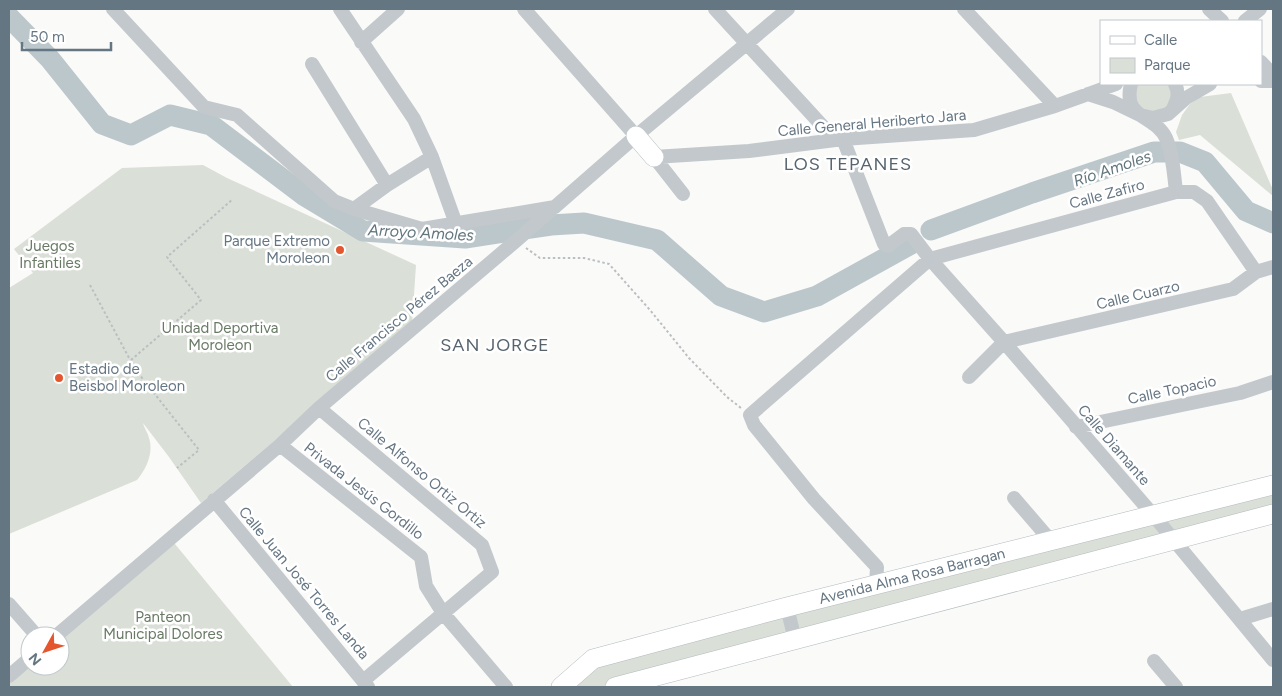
<svg xmlns="http://www.w3.org/2000/svg" width="1282" height="696" font-family="Figtree,sans-serif">
	<rect width="100%" height="100%" fill="#fafaf8"/>
	<!-- green -->
	<path fill="#dadfd7" d="M1135,84H1173V103L1158,114L1141,110L1133,90Z
		M1231,93L1273,190V196L1200,135L1179,140L1176,132L1182,115L1190,104L1200,97Z
		M203,165L227,178L416,265L412,324L201,503L169,457L143,423C144,428 148,433 149,438C154,453 146,469 137,480L9,534V288L33,273L14,249L122,168Z
		M1273,480V513L615,687H562L593,660Z
		M170,538L293,687H9V676L30,666H60V636Z"/>
	<g fill="none" stroke-linecap="round" stroke-linejoin="round">
		<!-- river -->
		<path stroke="#bbc7cb" stroke-width="21" d="M9,17L50,59L102,124L131,135L170,115L211,125L305,196L363,231L465,238L551,225L584,223L657,240L721,296L764,312L817,296L911,244
			M931,230L1032,193L1154,152H1180L1205,162L1246,211L1273,223"/>
		<!-- secondary casing -->
		<g stroke="#b3babf" stroke-width="20">
			<path id="secondary" d="M636,136L654,157
				M561,687L593,659L787,607L1273,485
				M615,687L1273,514"/>
		</g>
		<!-- path -->
		<path stroke="#bbbfc2" stroke-width="2" stroke-dasharray="2.5 2.5" stroke-linecap="butt" d="M526,248L540,258H584L609,264L650,310L689,358L727,397L741,408
			M90,285L135,369L199,450L177,468
			M131,360L201,300L167,257L233,199"/>
		<!-- street -->
		<path stroke="#c3c8cc" stroke-width="14" d="M113,9L204,107L237,115L334,201L354,209L422,229L555,207
			M340,9L414,119L432,157L456,224
			M524,9L636,136
			M715,9L828,132L843,139L884,244L888,246L904,234H911L930,259L1004,342L1154,516L1273,660
			M964,9L1055,106
			M1209,9L1222,21
			M1245,21L1260,9
			M361,42L398,9
			M1261,62L1273,75
			M312,64L387,185
			M1261,81H1273
			M1131,84C1122,119 1155,115 1166,138C1173,154 1174,175 1176,192
			M1088,94L1113,102L1140,115L1153,118L1168,114L1186,98L1210,84
			M1173,109C1177,100 1180,94 1175,84
			M654,157L749,151L843,139L974,130L1055,106L1116,84
			M654,157L683,194
			M354,209L387,185L432,157
			M969,377L1004,342L1233,289L1256,272L1273,267
			M319,408L482,545L492,572L363,681
			M1076,427L1240,393L1273,382
			M280,445L421,557L426,586L443,613L506,687
			M1014,498L1051,541
			M214,500L368,687
			M876,586L877,567L814,499L754,425L750,415L930,259L1176,192H1194L1207,201L1256,272
			M9,604L37,636
			M787,607L795,640
			M1240,619L1273,609
			M56,636L280,445L319,408L517,240L636,136L788,9
			M1154,661L1176,687
			M9,676L30,658"/>
		<!-- secondary -->
		<use href="#secondary" stroke="#fff" stroke-width="19"/>
	</g>
	<!-- markers -->
	<g fill="#e4572e" stroke="#fff" stroke-width="2">
		<circle cx="340" cy="250" r="5"/>
		<circle cx="59" cy="378" r="5"/>
	</g>
	<g text-anchor="middle" stroke-width="5" stroke-linejoin="round" paint-order="stroke">
		<!-- street labels -->
		<g font-size="15" fill="#657683" stroke="#fff">
			<text transform="translate(872 123) rotate(-5)" y="5">Calle General Heriberto Jara</text>
			<text transform="translate(1107 194) rotate(-15)" y="5">Calle Zafiro</text>
			<text transform="translate(1138 295) rotate(-13)" y="5">Calle Cuarzo</text>
			<text transform="translate(399 319) rotate(-40)" y="5">Calle Francisco Pérez Baeza</text>
			<text transform="translate(1172 390) rotate(-12)" y="5">Calle Topacio</text>
			<text transform="translate(1114 445) rotate(49)" y="5">Calle Diamante</text>
			<text transform="translate(422 473) rotate(40)" y="5">Calle Alfonso Ortiz Ortiz</text>
			<text transform="translate(364 491) rotate(38)" y="5">Privada Jesús Gordillo</text>
			<text transform="translate(912 576) rotate(-14)" y="5">Avenida Alma Rosa Barragan</text>
			<text transform="translate(304 583) rotate(50)" y="5">Calle Juan José Torres Landa</text>
		</g>
		<!-- poi labels -->
		<g font-size="15" fill="#657683" stroke="#fff" text-anchor="end">
			<text x="330" y="246">Parque Extremo<tspan x="330" dy="17">Moroleon</tspan></text>
			<text x="69" y="374" text-anchor="start">Estadio de<tspan x="69" dy="17">Beisbol Moroleon</tspan></text>
		</g>
		<!-- park labels -->
		<g font-size="15" fill="#687a64" stroke="#fff">
			<text x="50" y="251">Juegos<tspan x="50" dy="17">Infantiles</tspan></text>
			<text x="220" y="333">Unidad Deportiva<tspan x="220" dy="17">Moroleon</tspan></text>
			<text x="163" y="622">Panteon<tspan x="163" dy="17">Municipal Dolores</tspan></text>
		</g>
		<!-- water labels -->
		<g font-size="16" font-style="italic" fill="#60757c" stroke="#fff">
			<text transform="translate(1112 168) rotate(-19)" y="6">Río Amoles</text>
			<text transform="translate(421 232) rotate(3)" y="6">Arroyo Amoles</text>
		</g>
		<!-- quarter labels -->
		<g font-size="18" letter-spacing="1" fill="#57646e" stroke="#fff">
			<text x="848" y="170">LOS TEPANES</text>
			<text x="495" y="351">SAN JORGE</text>
		</g>
	</g>
	<!-- border -->
	<rect width="1282" height="696" fill="none" stroke="#657683" stroke-width="20"/>
	<!-- legend -->
	<rect x="1100" y="20" width="162" height="65" fill="#ffffff" stroke="#c1c8cd"/>
	<rect x="1110" y="36" width="25" height="8" fill="#ffffff" stroke="#c1c8cd"/>
	<text x="1144" y="45" font-size="15" fill="#657683">Calle</text>
	<rect x="1110" y="58" width="25" height="15" fill="#dadfd7" stroke="#c1c8cd"/>
	<text x="1144" y="70" font-size="15" fill="#657683">Parque</text>
	<!-- north arrow -->
	<g transform="translate(45 651) rotate(230)"><circle r="24" fill="#ffffff" stroke="#c1c8cd"/>
	<path d="M0-4L9 19L0 12L-9 19Z" fill="#e4572e"/>
	<text y="-8" font-size="14" font-weight="bold" text-anchor="middle" fill="#657683">N</text>
	</g>
	<!-- scale -->
	<path d="M22 42v8h89v-8" fill="none" stroke="#657683" stroke-width="2.5"/>
	<text x="30" y="42" font-size="15" fill="#657683" stroke="#ffffff" stroke-width="4" paint-order="stroke">50 m</text>
</svg>
